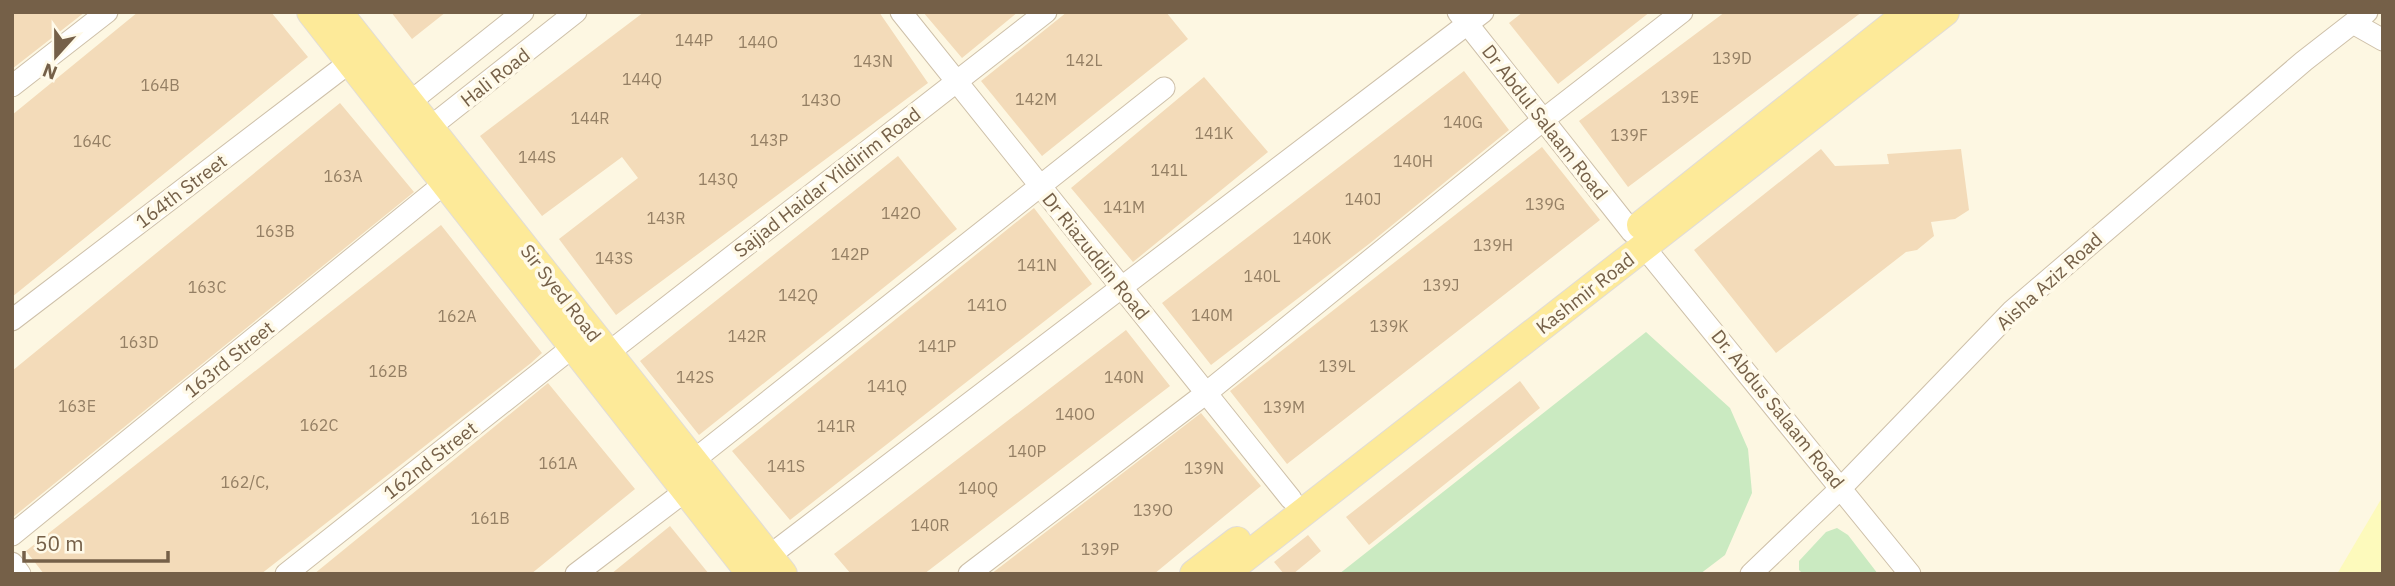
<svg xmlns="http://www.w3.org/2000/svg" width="2395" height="586" font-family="'IBM Plex Sans',sans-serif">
	<rect width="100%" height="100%" fill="#fdf7e2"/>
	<!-- green -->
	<path fill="#caeac1" d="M1646,332L1730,408L1748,449L1752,493L1725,555L1700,574H1339Z
		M1837,528L1848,535L1878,574H1803L1799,570V561L1826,532Z"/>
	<!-- sand -->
	<path fill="#fdfabc" d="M2383,496V574H2337Z"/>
	<!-- building -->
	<path fill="#f3dbb9" d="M12,12H85L12,69Z
		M138,12H271L308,57L12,297V115Z
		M391,12H446L412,39Z
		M644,12H879L928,83L616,315L559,239L638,178L622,157L542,216L480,136Z
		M923,12H1018L962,58Z
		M1067,12H1166L1188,39L1042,156L981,81Z
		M1523,12H1650L1558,84L1509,23Z
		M1725,12H1862L1628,187L1579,121Z
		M1464,71L1509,130L1369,244L1211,365L1162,303Z
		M1204,77L1268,152L1133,262L1071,188Z
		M340,103L414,192L12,518V371Z
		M1542,147L1600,220L1287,464L1230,391Z
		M1821,149L1835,166L1889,164L1887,154L1961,149L1969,210L1955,219L1931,222L1934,236L1917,250L1906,252L1776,353L1694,250Z
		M898,156L957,229L699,435L640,361Z
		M1034,208L1092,284L790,520L732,451Z
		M441,225L542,353L531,363L261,574H44L26,551Z
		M1126,330L1170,386L924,574H851L834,554Z
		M1520,381L1540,408L1369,545L1346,517Z
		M548,383L635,489L531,574H314Z
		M1201,413L1261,486L1154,574H991Z
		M670,526L709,574H611Z
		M1308,535L1321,551L1293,574H1284L1274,562Z"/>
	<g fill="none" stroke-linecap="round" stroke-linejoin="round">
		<!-- minor casing -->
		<g stroke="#cec0a9" stroke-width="23">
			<path id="minor" d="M901,12L1291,499
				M1458,12L1632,232
				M2353,23L2383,40
				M12,86L107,12
				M400,110L523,12
				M419,136L576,12
				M1644,247L1910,574
				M12,320L350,62
				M608,353L1046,12
				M694,460L1164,88
				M12,535L445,183
				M769,556L1483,12
				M12,563L20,574
				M286,574L574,346
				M576,574L684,492
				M969,574L1205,394L1543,120L1682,12
				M1751,574L1842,487L2012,311L2304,61L2367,12"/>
		</g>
		<!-- major casing -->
		<g stroke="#e1dcd7" stroke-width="30">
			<path id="major" d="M311,12L751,574
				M338,12L783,574
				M1641,225L1909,12
				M1194,574L1237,541
				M1224,574L1945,12"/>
		</g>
		<!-- minor -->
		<use href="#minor" stroke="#fff" stroke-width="21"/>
		<!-- major -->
		<use href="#major" stroke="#fdea99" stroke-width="28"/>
	</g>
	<g text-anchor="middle" stroke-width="7" stroke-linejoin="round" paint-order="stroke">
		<!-- number labels -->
		<g font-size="16" fill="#947f64">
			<text x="694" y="46">144P</text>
			<text x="758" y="48">144O</text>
			<text x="1732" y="64">139D</text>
			<text x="1084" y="66">142L</text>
			<text x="873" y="67">143N</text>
			<text x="642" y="85">144Q</text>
			<text x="160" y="91">164B</text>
			<text x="1680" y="103">139E</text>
			<text x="1036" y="105">142M</text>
			<text x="821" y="106">143O</text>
			<text x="590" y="124">144R</text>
			<text x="1463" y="128">140G</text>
			<text x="1214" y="139">141K</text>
			<text x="1629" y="141">139F</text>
			<text x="769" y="146">143P</text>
			<text x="92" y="147">164C</text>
			<text x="537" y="163">144S</text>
			<text x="1413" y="167">140H</text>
			<text x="1169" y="176">141L</text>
			<text x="343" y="182">163A</text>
			<text x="718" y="185">143Q</text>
			<text x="1363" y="205">140J</text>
			<text x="1545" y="210">139G</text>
			<text x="1124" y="213">141M</text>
			<text x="901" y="219">142O</text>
			<text x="666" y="224">143R</text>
			<text x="275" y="237">163B</text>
			<text x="1312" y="244">140K</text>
			<text x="1493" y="251">139H</text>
			<text x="850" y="260">142P</text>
			<text x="614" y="264">143S</text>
			<text x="1037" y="271">141N</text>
			<text x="1262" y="282">140L</text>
			<text x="1441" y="291">139J</text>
			<text x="207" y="293">163C</text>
			<text x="798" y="301">142Q</text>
			<text x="987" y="311">141O</text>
			<text x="1212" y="321">140M</text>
			<text x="457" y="322">162A</text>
			<text x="1389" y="332">139K</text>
			<text x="747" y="342">142R</text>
			<text x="139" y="348">163D</text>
			<text x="937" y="352">141P</text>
			<text x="1337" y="372">139L</text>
			<text x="388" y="377">162B</text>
			<text x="695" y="383">142S</text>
			<text x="1124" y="383">140N</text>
			<text x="887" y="392">141Q</text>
			<text x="77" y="412">163E</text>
			<text x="1284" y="413">139M</text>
			<text x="1075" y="420">140O</text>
			<text x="319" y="431">162C</text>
			<text x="836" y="432">141R</text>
			<text x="1027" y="457">140P</text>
			<text x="558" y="469">161A</text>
			<text x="786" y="472">141S</text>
			<text x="1204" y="474">139N</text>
			<text x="245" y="488">162/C,</text>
			<text x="978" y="494">140Q</text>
			<text x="1153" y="516">139O</text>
			<text x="490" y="524">161B</text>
			<text x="930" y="531">140R</text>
			<text x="1100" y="555">139P</text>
		</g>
		<!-- street labels -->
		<g font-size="19" fill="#756048" stroke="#fffae9">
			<text transform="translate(495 77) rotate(-38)" y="7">Hali Road</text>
			<text transform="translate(1545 122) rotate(52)" y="7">Dr Abdul Salaam Road</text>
			<text transform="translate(827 182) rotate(-38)" y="7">Sajjad Haidar Yildirim Road</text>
			<text transform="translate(181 191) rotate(-37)" y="7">164th Street</text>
			<text transform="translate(1096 256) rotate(51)" y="7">Dr Riazuddin Road</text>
			<text transform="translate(2049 281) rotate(-42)" y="7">Aisha Aziz Road</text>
			<text transform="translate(561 293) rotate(52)" y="7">Sir Syed Road</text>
			<text transform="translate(1585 293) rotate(-38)" y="7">Kashmir Road</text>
			<text transform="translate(229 359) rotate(-39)" y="7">163rd Street</text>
			<text transform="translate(1778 409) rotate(51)" y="7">Dr. Abdus Salaam Road</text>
			<text transform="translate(430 460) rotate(-38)" y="7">162nd Street</text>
		</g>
	</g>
	<!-- border -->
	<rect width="2395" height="586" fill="none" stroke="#756048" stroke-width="28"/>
	<!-- north arrow -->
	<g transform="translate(56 56) rotate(201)" stroke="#fffae9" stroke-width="5" paint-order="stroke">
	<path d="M0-5L12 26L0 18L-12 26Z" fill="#756048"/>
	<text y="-10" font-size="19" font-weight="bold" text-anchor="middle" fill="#756048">N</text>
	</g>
	<!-- scale -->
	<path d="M24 551v10h144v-10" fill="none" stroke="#756048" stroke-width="3.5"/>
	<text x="35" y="551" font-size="21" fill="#756048" stroke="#fffae9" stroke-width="5" paint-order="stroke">50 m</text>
</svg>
